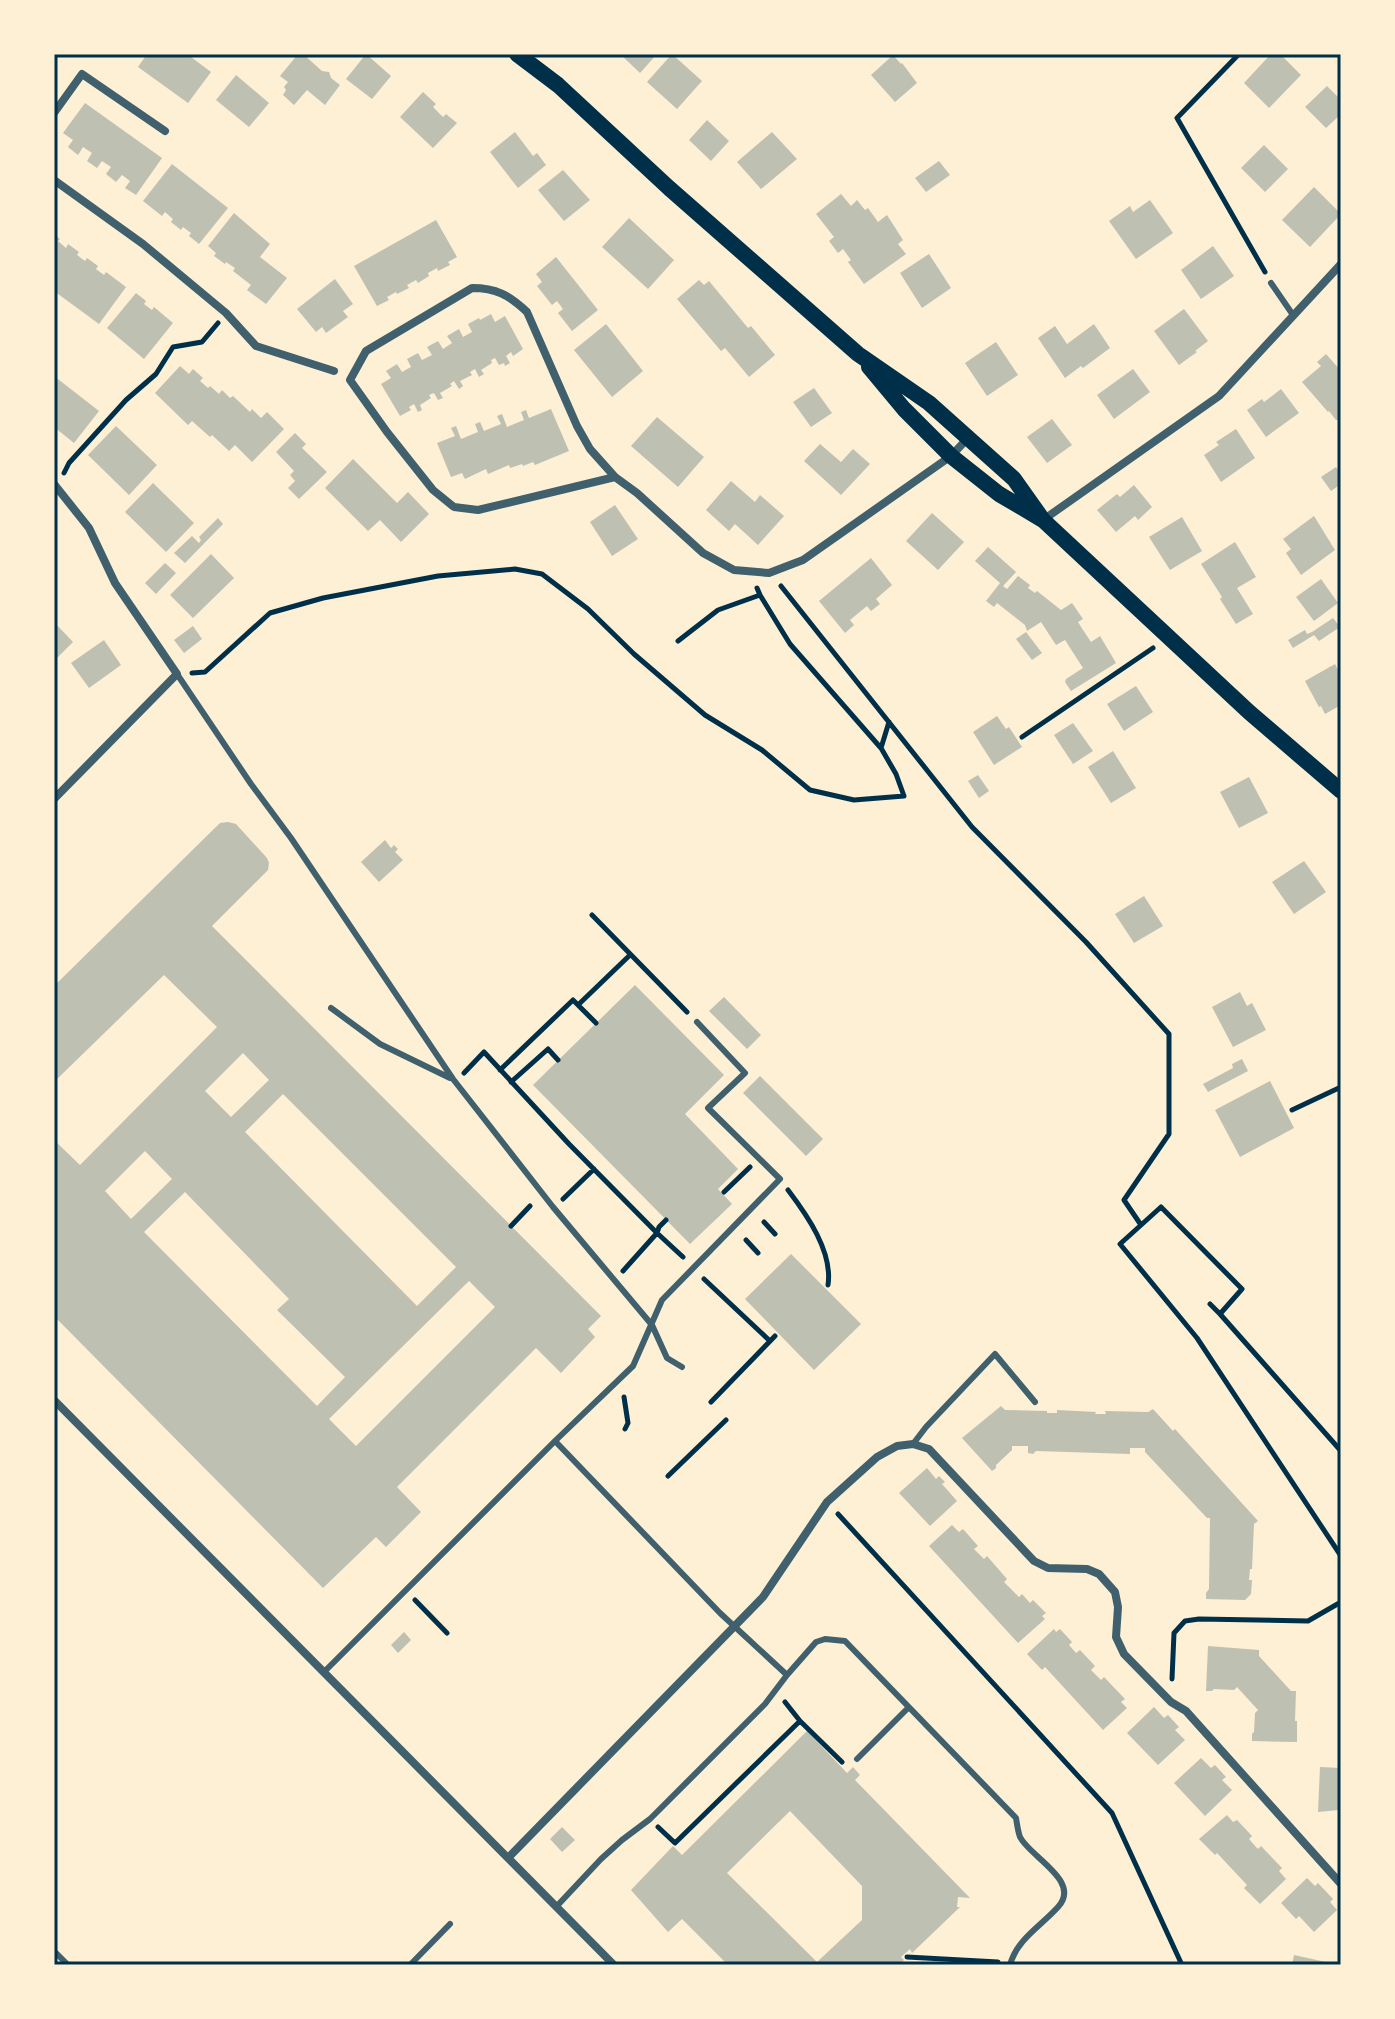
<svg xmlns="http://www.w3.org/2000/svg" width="1395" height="2019" font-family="Barlow,sans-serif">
	<rect width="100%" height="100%" fill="#fdf0d5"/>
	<!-- building -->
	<path fill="#bec0b2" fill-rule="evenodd" d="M147,54H187L211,72L188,103L138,67Z
		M298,54H303L322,71L329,72L331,78L340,85L325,105L307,90L294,105L283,95L286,90L284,87L288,82L280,76Z
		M366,54L391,76L372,99L346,79Z
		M620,54H657L640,73Z
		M672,54L702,81L677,109L647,82Z
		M1271,54H1280L1301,75L1269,108L1244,83Z
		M893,55L901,64L902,63L917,83L895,102L871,75Z
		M236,75L269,103L249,127L216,100Z
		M1327,86L1341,100V114L1326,128L1305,107Z
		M423,92L436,104L433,107L443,117L446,114L457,123L433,148L400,117Z
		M85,103L162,158L136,195L125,188L130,181L122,175L116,182L106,174L111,167L102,161L97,168L87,161L92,153L83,147L78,155L68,147L73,140L63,133Z
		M707,120L729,141L711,161L689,140Z
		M515,132L533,156L537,153L546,165L518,188L490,152Z
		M772,132L797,159L761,189L737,162Z
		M1264,145L1288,169L1265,192L1241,168Z
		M939,161L950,175L926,192L915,178Z
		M172,164L228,208L199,244L189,236L191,233L183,227L181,230L171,222L173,219L165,212L162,216L143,201Z
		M563,170L590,200L564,221L538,190Z
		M1314,187L1341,214L1310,247L1282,220Z
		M841,194L851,206L857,200L865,210L868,208L878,222L887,215L903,240L898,244L906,254L864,284L848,262L851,260L843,249L838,253L829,241L834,237L816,214Z
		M1150,200L1173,233L1136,259L1109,221L1130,206L1133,212Z
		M234,213L270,244L260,257L287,278L266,304L247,290L251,285L233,271L235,268L226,262L225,264L214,256L216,253L208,246Z
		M629,218L674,260L648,289L602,247Z
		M436,220L457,257L448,262L450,265L438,271L437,268L428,273L429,276L418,283L416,280L407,285L409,288L397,294L396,292L387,297L389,300L377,306L354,266Z
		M54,234L60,239L58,241L66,248L68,244L79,252L77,255L85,261L87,258L98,266L96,269L104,275L106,272L126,287L99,324L54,291Z
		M1213,246L1234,276L1201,299L1181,270Z
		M929,254L951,288L922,308L900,273Z
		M556,257L598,310L572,331L558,313L563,309L557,301L552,305L537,286L542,282L536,274Z
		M335,279L353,304L343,311L348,317L326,333L322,327L316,332L297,309Z
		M699,280L704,285L709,281L748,328L751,326L775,355L749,377L725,348L721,351L677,299Z
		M136,293L146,301L144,304L152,310L154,307L173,323L144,359L107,328Z
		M1184,309L1208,341L1195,351L1197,352L1179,365L1154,331Z
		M491,314L495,322L505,316L523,349L513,356L511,352L506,356L510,363L505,366L504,363L499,365L495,358L491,360L492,363L481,370L484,374L479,377L475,369L470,372L472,375L460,381L463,386L459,389L454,381L450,384L452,386L440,393L443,398L438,400L434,393L429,395L431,398L420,405L422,410L418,412L414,404L409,407L411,410L400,416L381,384L391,378L386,371L397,364L402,372L411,367L407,359L418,353L422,360L432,355L427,347L438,341L443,349L452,343L447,336L459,329L463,337L472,332L468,324L479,318L480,320Z
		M606,324L643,371L612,397L574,350Z
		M1094,324L1110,348L1083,368L1081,366L1065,378L1038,338L1055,326L1067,344Z
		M996,342L1018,375L987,396L965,363Z
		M1326,354L1341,371V420H1336L1329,411L1328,412L1302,382L1321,366L1317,362Z
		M180,366L189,374L193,369L203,378L200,381L208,388L210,386L219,394L222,390L230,398L233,396L250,412L252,409L261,418L267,412L284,429L252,462L235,445L229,451L212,435L210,437L192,421L188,425L155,393Z
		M1133,369L1150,392L1114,419L1097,395Z
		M54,376L99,411L74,443L54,427Z
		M814,388L832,413L811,427L793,402Z
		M1281,389L1299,413L1266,437L1247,410L1262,399L1264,402Z
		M551,409L569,451L535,465L533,462L523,466L522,464L510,468L509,465L488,474L486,469L465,479L462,473L451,477L437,443L455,436L451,428L456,426L461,439L478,432L475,424L480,422L484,431L501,424L497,416L502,414L507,427L524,420L521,412L526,410L529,418Z
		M657,417L704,457L678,487L631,446Z
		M1052,419L1072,445L1047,463L1027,437Z
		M116,426L157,465L129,495L88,455Z
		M1236,429L1255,458L1221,482L1204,455L1219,445L1216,442Z
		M295,433L306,444L302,448L327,472L299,499L288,488L295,481L290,475L294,471L276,452Z
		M820,444L841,462L853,449L870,464L841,495L804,461Z
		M353,459L397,503L408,492L429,514L401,542L380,520L368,531L325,488Z
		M1336,467L1341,474V484L1331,491L1321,477Z
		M731,481L755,502L760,495L784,516L758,545L735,524L729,531L706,510Z
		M153,483L194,523L166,552L125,512Z
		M1134,485L1152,507L1138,520L1135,516L1116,532L1097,510L1117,494L1120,497Z
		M615,505L638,539L612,556L590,522Z
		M932,513L964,542L938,570L906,541Z
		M1314,516L1335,550L1301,575L1286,553L1291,549L1283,539Z
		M1182,517L1202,551L1170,570L1149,537Z
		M218,518L223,524L185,563L174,553L192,536L199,543L201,540L199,537Z
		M1235,542L1256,577L1237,588L1253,614L1236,624L1220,599L1222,597L1201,564Z
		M988,547L1016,572L1003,586L1007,589L1018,576L1030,585L1028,588L1035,593L1037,591L1061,610L1072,603L1083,619L1078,622L1083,630L1091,642L1100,636L1116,663L1071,691L1065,682L1066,679L1083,668L1065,640L1056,645L1041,622L1027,631L1025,625L997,603L994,607L986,601L1000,583L975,561Z
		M211,554L234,578L193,618L170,595Z
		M871,558L892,585L876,599L880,604L871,611L867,606L850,620L854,625L845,633L819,601Z
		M165,563L176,573L156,594L145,583Z
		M1321,579L1338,603L1314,621L1296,597Z
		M1333,618L1340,627L1319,641L1314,635L1293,648L1288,640L1305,630L1307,634L1312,632Z
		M54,622L73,642L54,661Z
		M193,626L202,639L184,653L174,640Z
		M1026,632L1042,653L1032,660L1016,639Z
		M104,640L121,665L89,688L71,663Z
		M1335,664L1341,676V705L1325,714L1321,706L1319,707L1305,681Z
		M1136,686L1153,712L1124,731L1107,704Z
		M997,716L1006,729L1009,727L1022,747L994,765L973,732Z
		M1073,723L1093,751L1073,764L1054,735Z
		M1113,751L1136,788L1111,803L1088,767Z
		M978,775L989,791L979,798L968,781Z
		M1249,777L1268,813L1239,828L1220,792Z
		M228,822L236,824L267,858L269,863L268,870L212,926L601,1316L588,1329L595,1337L561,1373L536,1348L397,1487L421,1512L386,1547L376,1537L323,1588L54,1316V1140L80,1165L217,1027L164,975L54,1082V986L220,823ZM243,1053L269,1080L231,1117L205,1091ZM283,1094L456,1267L417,1306L245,1132ZM145,1151L172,1179L131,1219L105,1191ZM185,1192L289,1299L277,1310L345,1377L317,1406L144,1232ZM469,1281L495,1307L356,1446L329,1419Z
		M385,840L391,848L394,845L398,849L395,852L403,860L379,882L361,862Z
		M1304,861L1326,892L1294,914L1272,882Z
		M1144,896L1163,926L1134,943L1115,914Z
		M635,985L724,1075L685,1114L738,1169L718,1189L732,1204L690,1244L533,1085Z
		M1240,992L1247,1006L1252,1003L1266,1030L1233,1047L1212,1007Z
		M724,997L761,1035L747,1049L709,1011Z
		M1242,1059L1248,1071L1208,1092L1203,1084L1233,1068L1232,1064Z
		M760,1076L823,1139L806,1156L743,1093Z
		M1270,1081L1294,1128L1240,1157L1215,1110Z
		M791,1254L861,1324L814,1370L745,1299Z
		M1001,1406L1005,1410L1047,1411V1413H1057V1410L1096,1412L1095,1414H1106L1105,1411L1148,1412L1153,1409L1173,1431L1175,1429L1258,1521L1254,1524L1252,1569H1250L1249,1580H1252L1251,1594L1245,1600L1206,1599V1593L1209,1589L1210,1518H1207L1145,1452V1448H1130V1454L1036,1451L1033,1454L1028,1453V1446H1012V1450L996,1465V1468L992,1471L962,1438Z
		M927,1468L936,1479L939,1476L945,1482L942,1484L957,1501L930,1526L899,1493Z
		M952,1525L959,1532L963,1529L978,1546L974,1549L984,1559L987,1556L1007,1579L1004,1582L1019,1597L1022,1594L1030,1603L1033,1600L1046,1613L1042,1616L1045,1619L1018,1643L929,1546Z
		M1054,1629L1056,1632L1060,1629L1072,1642L1069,1645L1076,1653L1080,1650L1095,1666L1091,1670L1101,1680L1104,1677L1125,1699L1121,1702L1127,1708L1103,1730L1045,1667L1042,1670L1027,1654Z
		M404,1632L411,1640L398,1653L391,1645Z
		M1208,1646L1259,1650V1656L1291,1691H1296L1295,1721H1297V1742L1252,1741V1734L1254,1732L1255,1713L1258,1710L1237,1687L1234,1690L1214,1689L1212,1691H1206Z
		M1154,1707L1164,1718L1168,1715L1179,1727L1175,1730L1185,1740L1158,1765L1127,1733Z
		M807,1731L847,1773L853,1767L860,1775L855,1780L970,1898L958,1897L957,1907H960L912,1953L910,1949L901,1957L904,1960L899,1965H728L682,1919L668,1932L631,1890L673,1846L682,1855ZM790,1811L862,1886V1920L817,1962L727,1873Z
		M1201,1758L1211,1768L1215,1765L1226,1777L1222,1780L1232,1790L1205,1816L1174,1783Z
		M1320,1767L1341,1768V1802H1339V1810L1318,1812Z
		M1227,1815L1233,1822L1237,1820L1252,1836L1249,1839L1256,1847L1258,1849L1261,1846L1282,1868L1279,1871L1286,1879L1260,1904L1244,1888L1247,1885L1217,1853L1215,1855L1199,1839Z
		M562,1827L575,1840L562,1852L550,1839Z
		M1307,1878L1315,1886L1318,1883L1333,1899L1330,1902L1337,1910L1314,1932L1299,1916L1296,1919L1281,1903Z
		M1294,1955L1335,1964V1965H1292Z"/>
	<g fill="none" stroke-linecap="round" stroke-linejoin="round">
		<!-- path -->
		<path stroke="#003049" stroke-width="5" d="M1239,54L1177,118L1265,272
			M64,473L69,463L126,400L156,374L173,347L202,342L218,323
			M781,586L972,827L1086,942L1169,1034V1134L1124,1200L1141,1225
			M757,588L760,595L790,644L880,747
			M678,641L718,610L760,595
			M192,673L205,672L270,613L323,598L438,576L515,569L542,574L588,609L634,654L705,715L762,750L810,790L854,800L904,796L896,774L881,748L889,722
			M1022,737L1153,648
			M592,915L687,1012
			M578,1005L630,955
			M500,1070L573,1000L596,1023
			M464,1073L484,1052L569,1144L657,1233L623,1271
			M511,1082L548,1049L558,1060
			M1292,1110L1341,1087
			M788,1190C807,1215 833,1252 828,1285
			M724,1192L750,1167
			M563,1199L594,1169
			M666,1220L659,1227L657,1233L683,1257
			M764,1222L775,1234
			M511,1226L530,1206
			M746,1240L758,1253
			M704,1279L770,1341
			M1210,1304L1220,1314
			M624,1397L628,1423L625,1429
			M711,1402L775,1336
			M1341,1451L1220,1314L1242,1289L1161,1207L1120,1244L1197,1338L1341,1556
			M668,1476L726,1420
			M838,1514L1112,1813L1182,1965
			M415,1600L447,1633
			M1172,1679L1174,1633L1185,1621L1199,1619L1308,1621L1341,1602
			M800,1721L842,1762
			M658,1827L675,1843L800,1721L785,1702
			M907,1957L998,1962"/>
		<!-- service -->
		<path stroke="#3f606c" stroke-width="6" d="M1271,283L1293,315
			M177,674L251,784L291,838L453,1079L553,1207L652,1325L667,1358L682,1367
			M331,1008L380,1044L450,1078
			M555,1441L720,1613L787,1675
			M913,1444L926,1427L995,1354L1035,1402
			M324,1672L555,1441L633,1366L662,1300L780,1179L708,1108L745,1073L697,1022
			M857,1759L908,1708
			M556,1907L601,1859L622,1840L650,1819L765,1704L787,1675L816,1642L825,1639L845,1641L1016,1818C1017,1824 1018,1832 1020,1837C1030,1857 1082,1881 1058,1907C1040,1927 1017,1939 1010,1965
			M54,1951L68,1965
			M410,1965L450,1924"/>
		<!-- minor -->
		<path stroke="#3f606c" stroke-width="8" d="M54,113L82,74L165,131
			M54,180L143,244L226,313L256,346L334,371
			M615,477L478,510L454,507L433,490L387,432L350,380L366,351L472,288C496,288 509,295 527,312L577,426L590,449L615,477L637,493L703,553L734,570L769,573L803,560L951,456L968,438
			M54,484L89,528L115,583L177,674L54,799
			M1043,520L1219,396L1341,264
			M54,1400L614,1965
			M509,1857L763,1597L827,1502L877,1457L897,1446L913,1444L929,1449L1034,1561L1048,1568L1087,1569L1099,1574L1115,1592L1118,1607L1116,1637L1124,1654L1171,1702L1186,1711L1341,1884"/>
		<!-- secondary -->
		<path stroke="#003049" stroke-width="16" d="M517,54L558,85L669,188L858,354L929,403L1014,479L1043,520
			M869,367L904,409L951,456L999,494L1043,520L1249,712L1341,791"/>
	</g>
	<!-- border -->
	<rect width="1395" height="2019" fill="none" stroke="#fdf0d5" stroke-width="112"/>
	<rect x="56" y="56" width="1283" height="1907" fill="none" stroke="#003049" stroke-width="3"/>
</svg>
